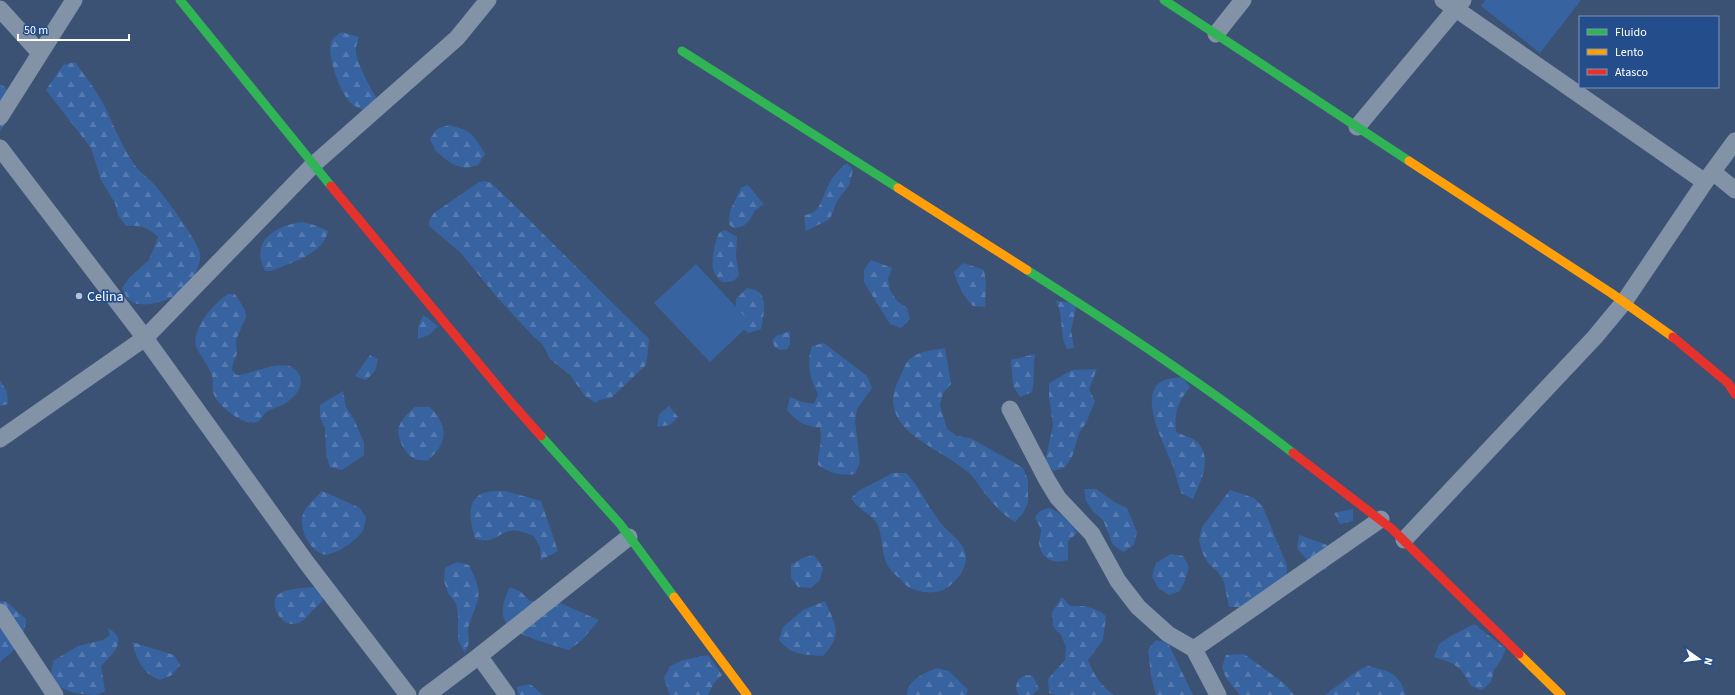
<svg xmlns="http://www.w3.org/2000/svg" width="1735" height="695" font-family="'Source Sans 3',sans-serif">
	<defs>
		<pattern id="forest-firs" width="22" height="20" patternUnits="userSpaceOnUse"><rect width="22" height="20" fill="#3863a1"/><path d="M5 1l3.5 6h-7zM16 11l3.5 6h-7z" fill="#567aaf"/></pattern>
	</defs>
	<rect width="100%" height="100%" fill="#3b5274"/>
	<!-- forest -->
	<path fill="url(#forest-firs)" d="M341,32L359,37C358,41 355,47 356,52C357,64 374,96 382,106L371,112C363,110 355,108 349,101C340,92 325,52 332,40C334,37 339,34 341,32Z
		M75,62C85,76 97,91 105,107C114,126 122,147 134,164C139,172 145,175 151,181C161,191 198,241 200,254C202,264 192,280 186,287C176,299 141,312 128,299C125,296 124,291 122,288L130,277L149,260L158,237C148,227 140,225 126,226L118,215L115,203L101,180L91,148L46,90L63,65Z
		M0,84L5,87C13,99 9,120 0,131Z
		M449,125C472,131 473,134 485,154L478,165L466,168L454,165L444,158L435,150L430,139L437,129Z
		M847,163L853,170L849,185L837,201L830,219L806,231L804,215C820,214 821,200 827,188C831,178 838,170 847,163Z
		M485,181L491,183L510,201L649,339C648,347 648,359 645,366L611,398L599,400L596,403L585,396L570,375L550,359L543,345L533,336L496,296L460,252L429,226L430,219L434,213L479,182Z
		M747,185C754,190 757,198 764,204C761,206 756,209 754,212C750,221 745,228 733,228L729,224L730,211L741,188Z
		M302,222L314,225L328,231C324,254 290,263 271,271H265C250,240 275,226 302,222Z
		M725,230L737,237L736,256L739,275C735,282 730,282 722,282C719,279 716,276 714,272C710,262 715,242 719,233Z
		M871,260L892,268L888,279L890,290L897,301L907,308L910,319L901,328L890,324L864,282V270Z
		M963,263L984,270L986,282L985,307L973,306C963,295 958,286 954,272Z
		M747,288C752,289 757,290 760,293C767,301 763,320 761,329L749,333C737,327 735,312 736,299Z
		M228,294H235L245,310L246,317L236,340L237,353L233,364L232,370L236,375C254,375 291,352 300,377C303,388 295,397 287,402C281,407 271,408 265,413C263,416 261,420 257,422C245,427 220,407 215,397C211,390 214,383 212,376C209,366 202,358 197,349C189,331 214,303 228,294Z
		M1056,301L1077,303L1071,330L1074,348L1067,349C1059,334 1064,316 1056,301Z
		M423,315L438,326L429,335L418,339V327Z
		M790,331V344L787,349L780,350L775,347L772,341L776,336Z
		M824,343L867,376L872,388L857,409L855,421L860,462L855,474C840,476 830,473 818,465C818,451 823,442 820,428C804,425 798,423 787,410L790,397L802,402L814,404L818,394C810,378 806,363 812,346Z
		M945,348L951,384L943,393L940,405L947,429L957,436L970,438L1013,462L1023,468L1028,480V503L1023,513L1015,522C1001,514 990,500 979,486C976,481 973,476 968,472C940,447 873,429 899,379C902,373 904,365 909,360C917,351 934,350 945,348Z
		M1035,354C1033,367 1035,379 1032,392L1020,397L1013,386L1011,360Z
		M370,355L378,359L375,371L366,380L355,376Z
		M1097,369L1089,389L1095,401L1086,423L1079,433L1072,457L1065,467L1054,471L1045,462L1053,425L1049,396V383L1072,370Z
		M1182,377L1190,387C1178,402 1174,412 1176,432C1182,435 1194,438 1198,443C1213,460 1200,482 1193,499L1181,493C1178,484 1176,475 1173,466C1166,448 1140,401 1158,384C1164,378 1175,378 1182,377Z
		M0,380L7,392L8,404L0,406Z
		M343,391L346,407L354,419L364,443V455L342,470L330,467L326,454L325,428L320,417V405Z
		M669,406L678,417L670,425L657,427L659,414Z
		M415,407H430C449,427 448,443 427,461C424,460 418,461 415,459C405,455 396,437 399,427C402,418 409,412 415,407Z
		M893,473H906C922,489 929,511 945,528C953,536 965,544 966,557C967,568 956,581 948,587C938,595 921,593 910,588C906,586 902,581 899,578C878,561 886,547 878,526C874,516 866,514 859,507C856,505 853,501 851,498L860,490Z
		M1084,489H1096L1116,503L1127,508L1137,532L1134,545L1123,552L1113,545L1103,520L1093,511L1086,501Z
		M1230,490L1254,498L1263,507L1287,566L1286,579L1242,607H1229L1224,582L1218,572L1208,563L1202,552L1199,540L1202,527Z
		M322,491L360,508L366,518C365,522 364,527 363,530C358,540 332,558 322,554C308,548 297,526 304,512C307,505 317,497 322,491Z
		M493,491H505L541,501L558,551L541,560L540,547L534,536C527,533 516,529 509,531C492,537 495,543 475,539C472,525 464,504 481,494C484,492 489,492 493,491Z
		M1049,508C1059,511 1072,523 1077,533L1068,541V560C1054,564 1041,560 1039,543C1039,539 1041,534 1041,530C1040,526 1037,522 1035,518C1038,511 1041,510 1049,508Z
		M1353,509V521L1340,524L1334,513Z
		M1299,535L1327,545L1329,558L1326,570L1314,568L1297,548Z
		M1171,554L1183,556L1189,567L1185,580L1180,591L1169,595L1158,588L1152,576L1156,563Z
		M814,555L823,568L820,580L811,588L798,587L791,578V565L802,558Z
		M457,562L469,565C485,598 478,597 468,628C467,632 469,636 469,641C469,644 466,649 465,653L458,640V615L456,603L448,593L444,581L445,568Z
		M318,586L325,596C322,603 318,605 313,610C310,613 308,616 305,619C284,637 266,602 279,594C289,587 306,589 318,586Z
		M510,587L521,592L530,601L542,602L553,600L599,620L582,640L569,650C556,646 513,635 506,623C499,612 505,597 510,587Z
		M1062,597L1070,606C1085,605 1094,607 1106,616L1103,640L1088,660C1093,674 1102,687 1114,695H1056L1049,693L1048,679L1065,660L1066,647L1061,635L1053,626L1052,612Z
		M0,601L7,602L26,619C25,632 21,643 12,652C8,656 3,658 0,663Z
		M825,601C836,626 843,634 823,656C802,654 793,656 779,640L783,627L803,610Z
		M1474,624L1506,649L1501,660L1494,670L1491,682L1482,690L1471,686C1461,666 1454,663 1434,657L1439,644L1451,636Z
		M108,628C130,640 112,654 101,666L105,691C103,692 99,694 97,695C82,695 54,692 51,674C51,670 53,665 53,661L78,646L103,640L110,635Z
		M1156,640L1168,643L1193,695H1156L1151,676L1148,650Z
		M132,642L174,655L180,665L172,675L160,680C142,673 137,660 132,642Z
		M1244,654L1285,684L1294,695H1240L1226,678L1222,667L1226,655Z
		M708,655L722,675L714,683L708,695H670L664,678L670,666L683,660Z
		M1368,666C1391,672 1398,672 1406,695H1325L1357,671Z
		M937,668L949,671L968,690L966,695H907C907,680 926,672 937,668Z
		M1027,675L1033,676L1039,689L1032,695H1019C1013,687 1017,677 1027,675Z
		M530,684L543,695H518L517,687Z"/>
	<!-- pitch -->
	<path fill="#3863a1" d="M1485,0H1581L1540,53L1481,6Z
		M696,264L751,323L710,362L654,303Z"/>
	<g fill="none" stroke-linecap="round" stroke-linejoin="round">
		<!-- street -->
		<path stroke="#8292a7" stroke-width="17" d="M1443,0L1705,182
			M0,9L40,53
			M1216,34L1243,0
			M0,117L74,0
			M1357,127L1463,0
			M0,148L145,338L306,562L408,695
			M1713,172L1735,190
			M1010,409L1047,480L1058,498L1092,534L1118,581L1138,607L1168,634L1194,649
			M0,439L145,338L313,165L457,38L488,0
			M1404,540L1595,337L1624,302L1705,182L1735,141
			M0,612L55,695
			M479,656L507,695
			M427,695L479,656L629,537
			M1218,695L1194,649L1381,519"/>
		<!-- fast -->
		<path stroke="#30b455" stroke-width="9" d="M180,0L331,186
			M1164,0L1409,161
			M682,51L898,188
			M1027,270C1118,328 1208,387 1293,453
			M541,436L620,524L674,597"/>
		<!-- slow -->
		<path stroke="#ff9f0a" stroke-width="9" d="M1409,161L1611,293L1673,337
			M898,188L1027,270
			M674,597L747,695
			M1519,654L1561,695"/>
		<!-- jam -->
		<path stroke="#e5322d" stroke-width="9" d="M331,186L509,400L541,436
			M1673,337L1728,383L1735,394
			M1293,453L1392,529L1519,654"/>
	</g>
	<!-- markers -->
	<circle fill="#bac2ce" stroke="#244d8b" stroke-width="1.5" cx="79" cy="296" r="4"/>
	<g text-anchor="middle" stroke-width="3.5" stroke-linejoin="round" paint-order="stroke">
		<!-- poi labels -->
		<g font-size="14" fill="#fff" stroke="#244d8b" text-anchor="start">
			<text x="87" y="301">Celina</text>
		</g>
	</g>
	<!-- legend -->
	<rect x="1579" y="16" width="140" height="72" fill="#244d8b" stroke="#7c94b9"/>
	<rect x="1587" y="29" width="20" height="6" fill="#30b455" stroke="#7c94b9"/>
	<text x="1615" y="36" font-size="12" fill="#ffffff">Fluido</text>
	<rect x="1587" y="49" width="20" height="6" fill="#ff9f0a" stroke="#7c94b9"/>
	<text x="1615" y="56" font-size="12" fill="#ffffff">Lento</text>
	<rect x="1587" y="69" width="20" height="6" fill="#e5322d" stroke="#7c94b9"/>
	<text x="1615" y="76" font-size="12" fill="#ffffff">Atasco</text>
	<!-- north arrow -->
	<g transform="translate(1699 659) rotate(104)" stroke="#244d8b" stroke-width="3" paint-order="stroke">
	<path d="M0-3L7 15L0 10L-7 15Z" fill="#ffffff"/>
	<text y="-6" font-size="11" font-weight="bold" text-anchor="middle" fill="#ffffff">N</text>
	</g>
	<!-- scale -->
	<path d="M18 34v6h111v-6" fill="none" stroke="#ffffff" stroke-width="2"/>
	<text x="24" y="34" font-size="12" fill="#ffffff" stroke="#244d8b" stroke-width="3" paint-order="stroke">50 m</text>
</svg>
